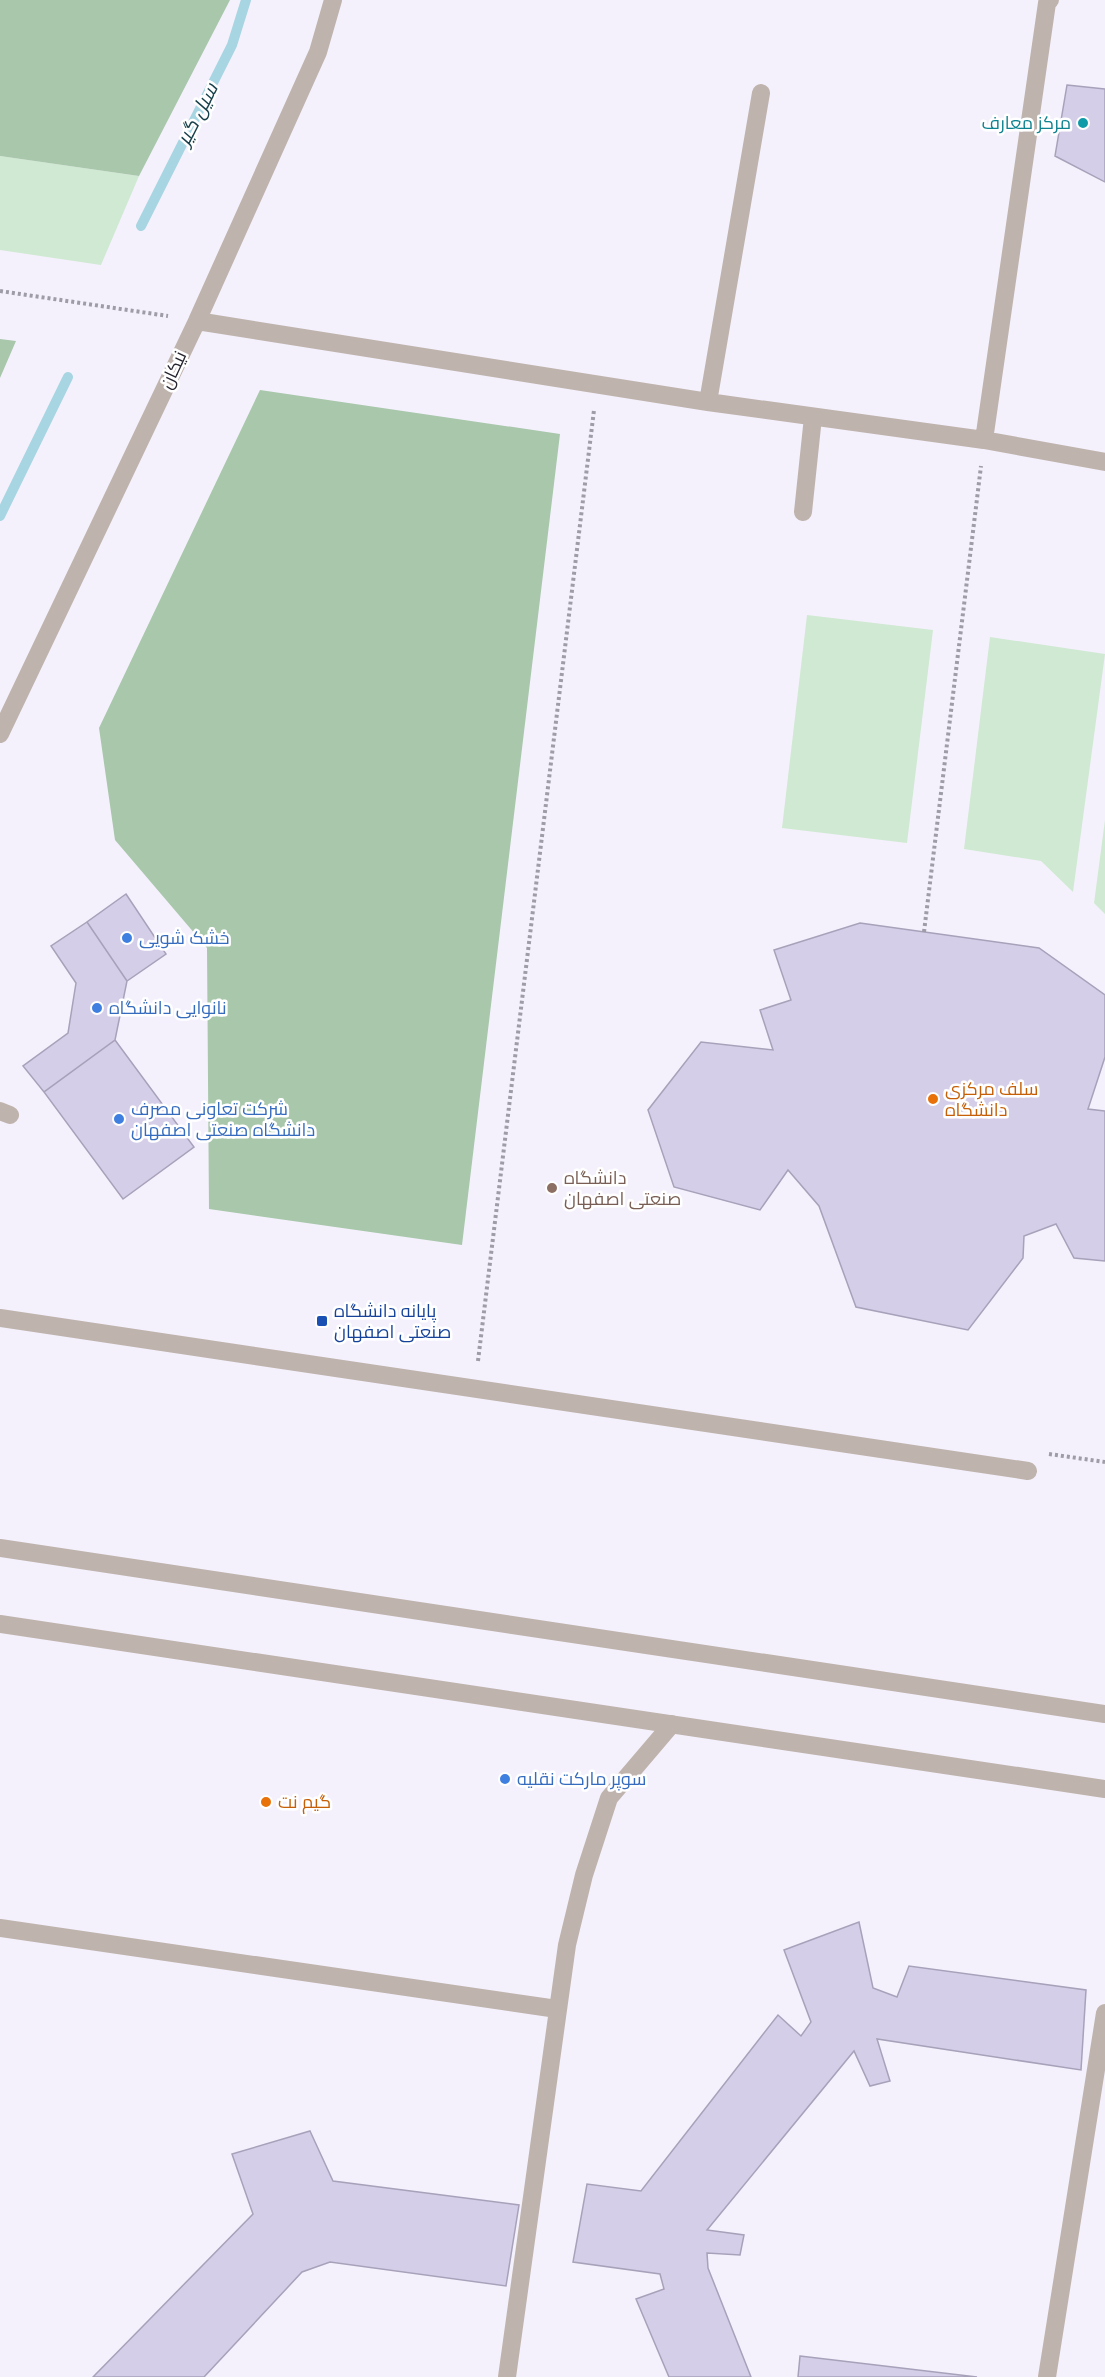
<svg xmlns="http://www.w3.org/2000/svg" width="1105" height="2377" font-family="'Public Sans',Cairo,sans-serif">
	<rect width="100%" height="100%" fill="#f4f1fc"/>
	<!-- green -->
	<path fill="#d0e9d2" d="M0,156L139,176L101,265L0,250Z
		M807,615L933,630L907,843L782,828Z
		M990,637L1105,654L1073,892L1041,861L964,849Z
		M1105,820V914L1094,903Z"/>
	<!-- forest -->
	<path fill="#a8c7ab" d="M0,0H230L139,176L0,156Z
		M0,339L16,341L0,378Z
		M260,390L560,434L462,1245L209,1209L207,948L115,840L99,728Z"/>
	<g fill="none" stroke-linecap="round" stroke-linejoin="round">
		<!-- stream -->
		<path stroke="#a7d5e2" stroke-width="10" d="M141,226L232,45L246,0
			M0,516L68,377"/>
	</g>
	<!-- building -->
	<path fill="#d5cee8" stroke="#a8a1ba" stroke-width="1.5" d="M1067,85L1105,89V182L1055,156Z
		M126,894L166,954L127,981L87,922Z
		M87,922L127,981L115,1040L44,1092L23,1066L68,1033L76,983L51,946Z
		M860,923L1039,948L1105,995V1057L1088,1109L1105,1111V1261L1074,1258L1056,1224L1024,1236L1023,1258L968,1330L856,1307L819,1206L788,1170L760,1210L674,1187L648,1110L701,1042L773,1050L760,1010L791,1000L774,950Z
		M115,1040L194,1147L123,1199L44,1092Z
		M859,1922L873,1988L897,1997L909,1966L1086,1990L1081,2070L877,2039L890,2081L870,2086L854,2051L707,2230L744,2235L740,2255L707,2253L708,2268L751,2377H669L636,2299L664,2289L660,2274L573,2262L587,2184L641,2191L778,2015L801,2036L811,2022L784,1950Z
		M310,2131L333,2181L519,2205L506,2286L330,2262L302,2272L204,2377H93L253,2214L232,2154Z
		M800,2356L977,2377H798Z"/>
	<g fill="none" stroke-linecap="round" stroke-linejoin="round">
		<!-- path -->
		<path stroke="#9e9ca6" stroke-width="4" stroke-dasharray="3 3" stroke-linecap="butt" d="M0,291L168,316
			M924,932L981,466
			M478,1361L594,410
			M1049,1454L1105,1462"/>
		<!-- service -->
		<path stroke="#bfb3ad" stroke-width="18" d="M197,321L708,402L984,440L1105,462
			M708,402L761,93
			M984,440L1047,3L1050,0
			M803,512L813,417
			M0,734L197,321L318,52L333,0
			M0,1111L10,1115
			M0,1318L1028,1471
			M0,1548L1105,1714
			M0,1624L1105,1789
			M0,1928L557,2009
			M507,2377L567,1945L584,1875L609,1798L672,1724
			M1047,2377L1105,2013"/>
	</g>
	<!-- markers -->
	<circle fill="#0f9aa8" stroke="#fff" stroke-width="2" cx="1083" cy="123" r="6"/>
	<g fill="#3f7fe0" stroke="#fff" stroke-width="2">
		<circle cx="127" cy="938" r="6"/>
		<circle cx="97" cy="1008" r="6"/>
		<circle cx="119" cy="1119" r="6"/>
		<circle cx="505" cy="1779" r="6"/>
	</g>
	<g fill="#e8710a" stroke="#fff" stroke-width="2">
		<circle cx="933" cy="1099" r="6"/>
		<circle cx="266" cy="1802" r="6"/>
	</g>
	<circle fill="#8d6e63" stroke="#fff" stroke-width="2" cx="552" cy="1188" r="6"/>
	<rect fill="#1a4fb4" stroke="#fff" stroke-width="2" x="316" y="1315" width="12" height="12" rx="3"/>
	<g text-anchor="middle" stroke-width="5" stroke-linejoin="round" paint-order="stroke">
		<!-- culture labels -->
		<g font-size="18" fill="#0d838f" stroke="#fff" text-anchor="end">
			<text x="1071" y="129">مرکز معارف</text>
		</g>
		<!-- street labels -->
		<g font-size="18" fill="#27252f" stroke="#fff">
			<text transform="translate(173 370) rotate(-65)" y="6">نیکان</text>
		</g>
		<!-- shop labels -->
		<g font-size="18" fill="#366cbe" stroke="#fff" text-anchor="start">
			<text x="139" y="944">خشک شویی</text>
			<text x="109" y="1014">نانوایی دانشگاه</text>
			<text x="131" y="1115">شرکت تعاونی مصرف<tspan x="131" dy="21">دانشگاه صنعتی اصفهان</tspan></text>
			<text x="517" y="1785">سوپر مارکت نقلیه</text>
		</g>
		<!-- food labels -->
		<g font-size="18" fill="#c56008" stroke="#fff" text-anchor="start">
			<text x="945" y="1095">سلف مرکزی<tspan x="945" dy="21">دانشگاه</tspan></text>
			<text x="278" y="1808">گیم نت</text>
		</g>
		<!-- education labels -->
		<g font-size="18" fill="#785e54" stroke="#fff" text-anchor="start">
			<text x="564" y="1184">دانشگاه<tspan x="564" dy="21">صنعتی اصفهان</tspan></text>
		</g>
		<!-- transit labels -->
		<g font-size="18" fill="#164399" stroke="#fff" text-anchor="start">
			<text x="334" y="1317">پایانه دانشگاه<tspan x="334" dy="21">صنعتی اصفهان</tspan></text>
		</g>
		<!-- water labels -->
		<g font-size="20" font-style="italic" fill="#153e48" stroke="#fff">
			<text transform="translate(197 114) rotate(-63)" y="7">سیل گیر</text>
		</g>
	</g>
</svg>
